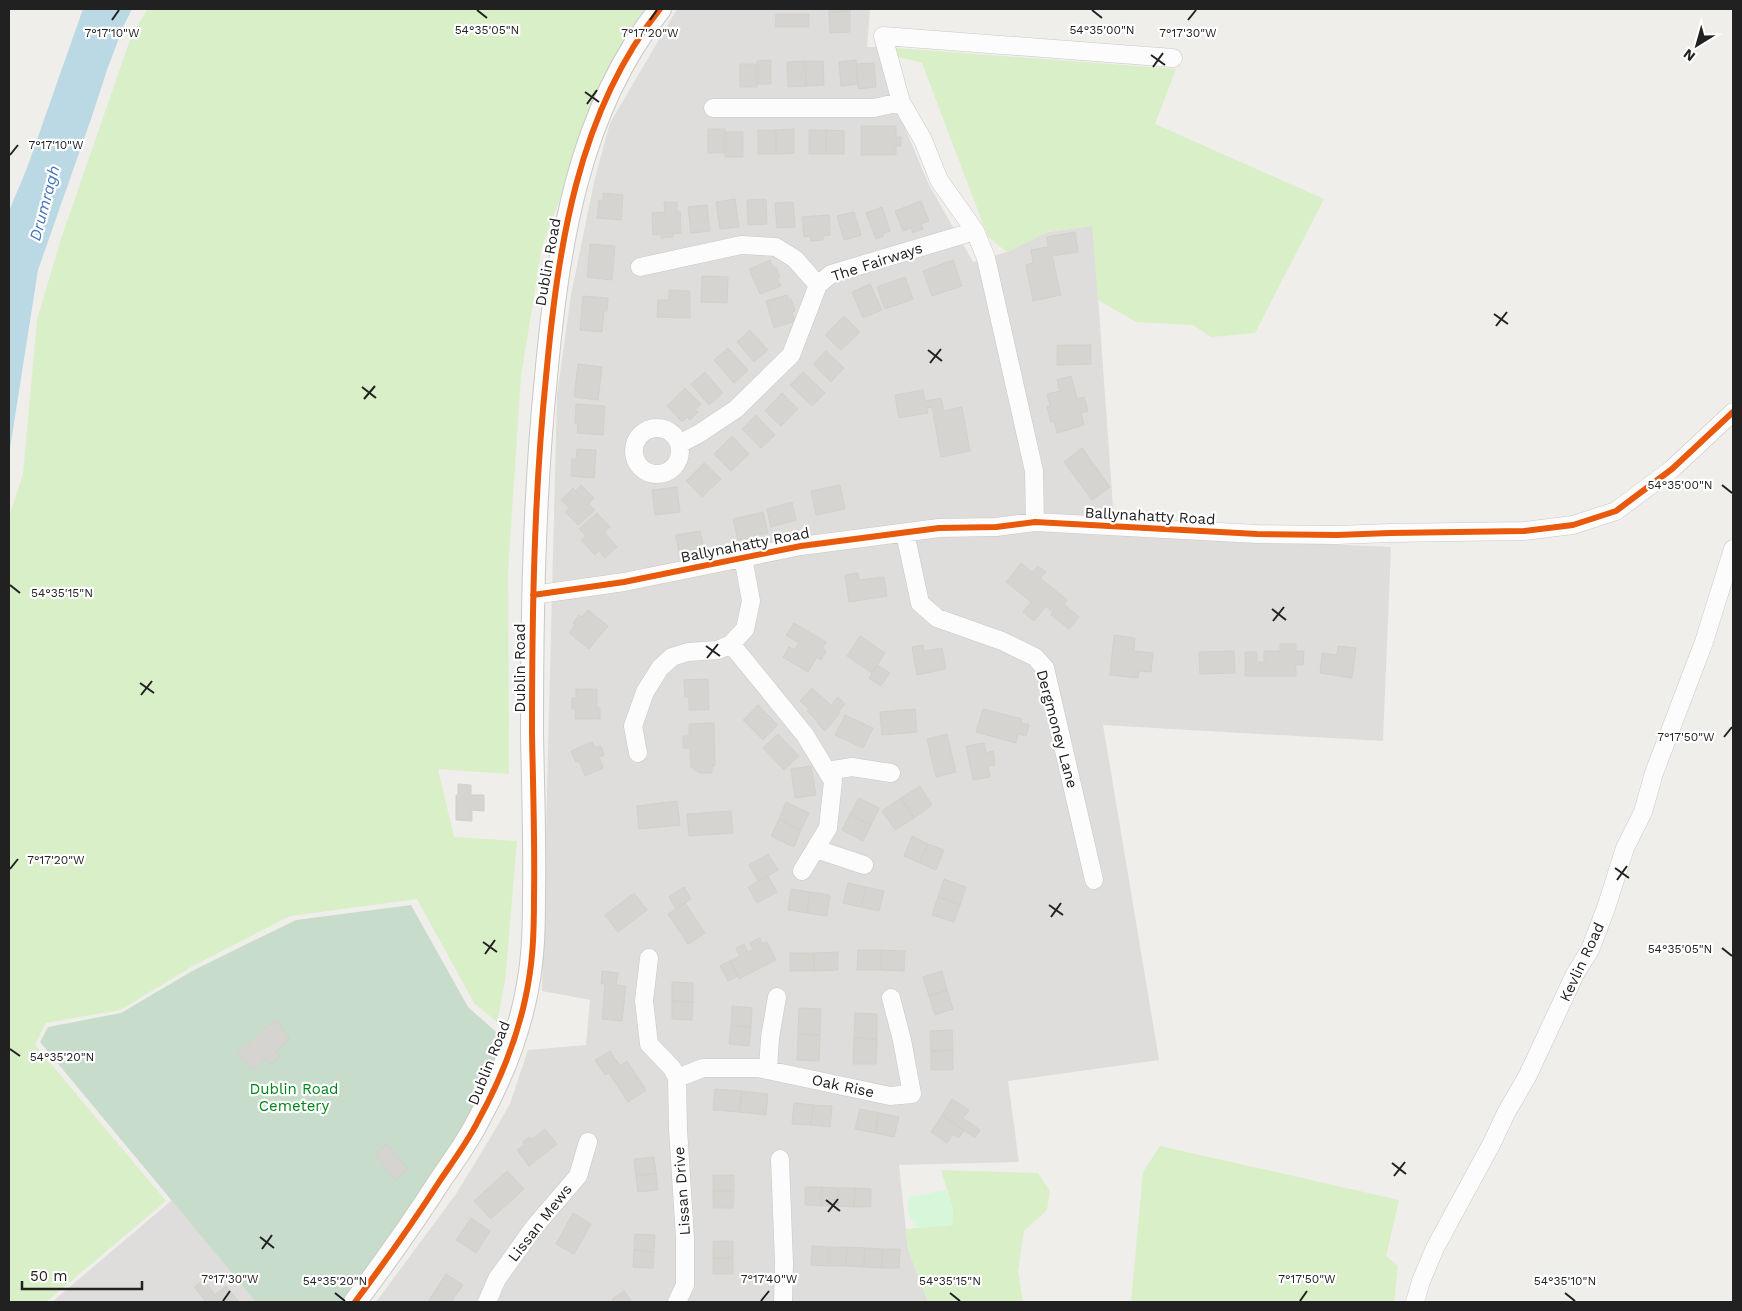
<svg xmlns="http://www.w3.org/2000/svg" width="1742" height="1311" font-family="'Work Sans',sans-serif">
	<rect width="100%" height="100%" fill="#efeeea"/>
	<!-- residential -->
	<path fill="#dedddb" d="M677,9H870L867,47H878L888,88L929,185L973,262L1007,252L1048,232L1093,226L1115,535L1391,547L1383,741L1103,725L1159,1060L1008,1081L1019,1162L899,1165L908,1249L928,1302H376L456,1194L489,1140L510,1104L528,1050L586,1045L590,1000L542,991L557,395L571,295L594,182L610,123Z
		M172,1200L257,1302H52Z"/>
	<!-- grass -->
	<path fill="#d8efc7" d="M148,9H644L626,36L599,96L542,246L521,376L508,571L509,774L438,769L454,837L517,841L505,981L497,1022L474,1003L417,899L290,916L193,966L120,1010L46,1023L35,1045L166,1201L46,1302H9V517L23,474L37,320L61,239L132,34Z
		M895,48L1176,69L1155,124L1324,199L1255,333L1211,337L1193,325L1136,322L1098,300L1092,226L1048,232L1007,252L988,237L922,63L895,56Z
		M1160,1146L1399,1200L1386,1256L1398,1266L1394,1302H1131L1143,1172Z
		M941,1170L1038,1173L1050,1191L1047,1210L1024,1231L1018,1271L1023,1302H928L908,1249L906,1229L952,1225L953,1209Z"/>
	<!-- cemetery -->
	<path fill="#c7dcca" d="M411,905L468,1007L504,1039L469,1119L348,1302H256L40,1042L48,1027L121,1013L194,970L296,920Z"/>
	<!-- park -->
	<path fill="#d7f7da" d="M946,1190L953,1209L952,1225L919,1228C907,1217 907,1213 909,1197Z"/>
	<!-- water -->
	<path fill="#bbd8e5" d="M83,9H132L124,25L108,67L91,119L38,270L9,455V211L27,168Z"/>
	<!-- building -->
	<path fill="#d6d4d1" stroke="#d3d0cb" d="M829,9H850V11L829,12Z
		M850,11V32L830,33L829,12Z
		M776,14H809V27H775Z
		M771,60V84H757V61Z
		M856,60L858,84L841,86L839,62Z
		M805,61L806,86L788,87L787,62Z
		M805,61H823L824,85L806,86Z
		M874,63L876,87L858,89L856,64Z
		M740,64H757V87H740Z
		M861,126H896V137H901V146H896V155H861Z
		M708,129H725V153H708Z
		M794,129V153L776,154V130Z
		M758,130H776V154H758Z
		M809,130H826V154H809Z
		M826,130L844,131V154H826Z
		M725,132H743V157H725Z
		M603,193L623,195L621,220L597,218L599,200L603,201Z
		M735,199L739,227L720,229L716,202Z
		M766,199L767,224L748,225L747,200Z
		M921,201L929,221L921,224L923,229L913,233L911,228L903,231L895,211Z
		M664,202H677V212H680L681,233L673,234V237L661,238V234L653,235L652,213L665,212Z
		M793,202L795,227L777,228L775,203Z
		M707,205L710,231L691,233L688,207Z
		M882,207L890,231L882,234L884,236L876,239L866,213Z
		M854,212L861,235L844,240L837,216Z
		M829,215L830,235L823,236V240L811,241L810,236L804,237L802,217Z
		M1075,232L1078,252L1052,256L1061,295L1033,301L1026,265L1033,263L1031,250L1048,247L1047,237Z
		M590,244L615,246L612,280L587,277Z
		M770,260L773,268L776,267L780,277L777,278L781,286L760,294L749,269Z
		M953,260L962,286L932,296L923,271Z
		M702,276L728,277L727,303L701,302Z
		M905,277L913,299L885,309L877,287Z
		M870,284L882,310L863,318L852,292Z
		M669,290L690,291V318L657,317L658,300H669Z
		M787,295L788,299H791L795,311L792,312L795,321L774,328L766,301Z
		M583,296L608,298L607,311H604L602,332L580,330Z
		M844,316L860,332L841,350L825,335Z
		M750,330L768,350L754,362L737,342Z
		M1057,345H1091V364L1057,365Z
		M728,348L748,370L734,383L714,360Z
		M826,351L844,368L831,382L813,364Z
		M578,364L602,367L598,400L574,397Z
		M705,372L723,393L709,405L691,384Z
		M803,372L825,393L812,406L790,385Z
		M1071,376L1077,399L1084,397L1088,411L1081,413L1084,425L1057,433L1054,421L1051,422L1047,407L1050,406L1047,394L1060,391L1057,380Z
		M685,388L701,404L695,410L698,412L690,420L687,417L682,422L667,406Z
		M923,390L925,401L941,398L944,411L962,407L970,451L941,457L932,407L927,408L928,413L899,418L895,395Z
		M782,393L798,409L781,426L765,411Z
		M576,404L605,406L603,435L577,433L578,424H575Z
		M756,415L775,435L761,448L742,429Z
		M732,436L749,454L731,471L714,454Z
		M1082,448L1110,487L1092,500L1064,462Z
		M577,449L596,450L594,478L571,476L572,459H576Z
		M704,463L721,479L702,497L686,481Z
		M581,485L594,498L589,504L595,510L578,525L565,512L569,508L561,500L573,488L576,491Z
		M840,485L845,509L816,515L811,491Z
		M677,487L680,512L655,515L652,490Z
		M792,502L796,520L771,527L767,509Z
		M763,512L768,533L738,540L733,519Z
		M597,513L610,527L604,532L617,547L605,558L599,551L595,555L581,540L586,536L579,529Z
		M700,531L704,549L679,554L676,535Z
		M1021,563L1032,572L1038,566L1046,572L1040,578L1067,600L1064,604L1079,617L1069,629L1051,615L1053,612L1046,606L1034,621L1023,612L1031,602L1006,582Z
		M858,573L859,580L884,577L887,596L849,602L845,575Z
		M588,610L608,626L589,649L569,633L575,625L573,623L579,615L582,617Z
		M794,623L826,642L822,648L826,651L821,660L817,657L808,672L783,657L789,647L794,650L799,643L786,635Z
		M1114,635L1135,638L1134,651L1153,653L1151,672L1139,671L1138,678L1110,675Z
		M860,636L885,653L872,673L847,656Z
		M1280,644H1296V651H1304L1303,665H1296V676H1245V652H1257V662H1264V651H1280Z
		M923,645L924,651L942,648L946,669L917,675L912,647Z
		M1338,646L1356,648L1352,678L1320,673L1322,653L1337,655Z
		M1234,651L1235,673L1200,674L1199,652Z
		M877,665L890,673L881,686L869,678Z
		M708,679L709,710H689V697H685L684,680Z
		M812,688L831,705L838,697L845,704L838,712L840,713L825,731L817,723L818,722L807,711L809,709L800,701Z
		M576,689H597V708H600V719H575L576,709H572V698H576Z
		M758,705L778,725L763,740L743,720Z
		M915,709L917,732L882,735L880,712Z
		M983,709L1022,719L1021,723L1029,725L1026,736L1018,734L1016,743L976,732Z
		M845,715L873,728L863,748L835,735Z
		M714,723L715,766L712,767V773H699L691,767L690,748H683V736H689V724Z
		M778,734L799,756L784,770L763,748Z
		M947,734L956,772L936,777L927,739Z
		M592,742L595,748L601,746L604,755L599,757L603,768L585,776L579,761L576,762L571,751Z
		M984,743L986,753L993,751L995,765L988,766L990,777L973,780L966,746Z
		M811,766L816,795L795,798L791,769Z
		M458,784L471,785V795H484V811L472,810V821L456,820V795H458Z
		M920,786L932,805L914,818L901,798Z
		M859,798L879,808L871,825L850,814Z
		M901,798L914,818L895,830L882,811Z
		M677,801L680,825L639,829L637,806Z
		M786,802L809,813L801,830L779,819Z
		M731,811L733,833L689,836L687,814Z
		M850,814L871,825L863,841L842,830Z
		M779,819L801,830L794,847L771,836Z
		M912,836L928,844L920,863L904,856Z
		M928,844L944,850L936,870L920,863Z
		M768,854L778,870L758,881L749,865Z
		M768,876L777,892L757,903L748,887Z
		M944,879L966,887L960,905L938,897Z
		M848,883L866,887L861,907L843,903Z
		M684,887L691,899L676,909L669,897Z
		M866,887L884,891L879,911L861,907Z
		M791,889L810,892L807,913L788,910Z
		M810,892L830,895L827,916L807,913Z
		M634,893L647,910L618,932L605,915Z
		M938,897L960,905L954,922L932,915Z
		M685,903L705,933L688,944L668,914Z
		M760,938L763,944L767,942L776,960L739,979L730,961L740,956L736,948L744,944L748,952L753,949L750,943Z
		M858,950H881V970H857Z
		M881,950L905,951L904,971L881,970Z
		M838,952V970L814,971V953Z
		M790,953H814V971H790Z
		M730,961L738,976L728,981L720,966Z
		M602,971L618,973L616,985L626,986L622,1021L602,1019L605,984H601Z
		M942,971L947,990L929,996L923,977Z
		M672,982L693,983V1002L672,1001Z
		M947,990L953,1009L935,1015L929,996Z
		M672,1001L693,1002L692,1020L672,1019Z
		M732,1006L752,1008L751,1027L731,1025Z
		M799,1008L821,1009L820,1035L798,1034Z
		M855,1013L877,1014V1039L854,1038Z
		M275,1020L290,1038L276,1051L280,1057L271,1064L266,1058L252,1070L237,1053Z
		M731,1025L751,1027L749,1046L729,1044Z
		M952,1030L953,1050L931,1051L930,1031Z
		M798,1034L820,1035L819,1061L797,1060Z
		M854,1038L877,1039L876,1064H853Z
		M953,1050V1070H931V1051Z
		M610,1051L620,1066L627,1061L646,1090L628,1102L609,1073L605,1075L595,1060Z
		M715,1089L742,1091L739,1112L713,1110Z
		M742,1091L768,1094L766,1115L739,1112Z
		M952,1099L969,1110L963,1118L980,1130L975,1138L942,1115Z
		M794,1103L813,1105L811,1125L792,1124Z
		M813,1105L832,1106L830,1127L811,1125Z
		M860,1109L879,1113L875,1133L855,1129Z
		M879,1113L899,1117L894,1137L875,1133Z
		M942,1115L964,1130L959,1138L953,1134L947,1143L931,1132Z
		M545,1129L557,1144L529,1166L517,1150L525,1145L523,1142L529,1137L532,1139Z
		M387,1144L408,1169L395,1180L375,1154Z
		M654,1157L656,1173L636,1176L634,1159Z
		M507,1171L524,1189L491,1219L474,1201Z
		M656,1173L658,1190L638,1192L636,1176Z
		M713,1175H734V1191H713Z
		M805,1187H822L821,1206L805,1205Z
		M822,1187L838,1188V1206H821Z
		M838,1188H855L854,1207L838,1206Z
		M855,1188L871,1189V1207H854Z
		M713,1191H734L733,1208H713Z
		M573,1213L591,1224L574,1254L556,1244Z
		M471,1218L490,1231L476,1253L456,1240Z
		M635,1234L655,1235L654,1252L634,1250Z
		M713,1241H733V1258H713Z
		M812,1246L829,1247V1266L811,1265Z
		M829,1247H847L846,1266H829Z
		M847,1247L865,1248L864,1267L846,1266Z
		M865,1248L882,1249V1268L864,1267Z
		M882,1249H900L899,1268H882Z
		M634,1250L654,1252L653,1268L633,1267Z
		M713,1258H733V1274H713Z
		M446,1274L463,1285L451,1302H428Z
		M204,1280L215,1295L226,1286L239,1302H206L194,1287Z
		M624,1291L632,1302H614L612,1299Z"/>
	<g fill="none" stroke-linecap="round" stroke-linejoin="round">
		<!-- minor casing -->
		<g stroke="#c8c8c6" stroke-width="19">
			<path id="minor" d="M713,108H874L901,102
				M640,267L741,245L776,247L795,259L818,285
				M634 451a23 23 0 1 1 46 0a23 23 0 1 1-46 0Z
				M679,444L700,433L736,409L791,355L818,285L831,274L975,231
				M1035,522L1034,471L986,258L975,231L939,180L923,140L901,102L883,36L1173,58
				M905,533L920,603L937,618L1002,641L1035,657L1045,668L1094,880
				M533,595L624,582L801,546L939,528L996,527L1035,522L1257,534L1337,535L1390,533L1524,531L1573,525L1616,511L1672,469L1733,412
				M731,644L805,735L833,781L828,828L802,871
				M638,753L633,726L645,692L660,668L672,657L688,652L718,650L731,644L745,629L751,601L743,557
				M827,771L852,767L891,773
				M816,849L864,865
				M649,958L644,1001L649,1044L672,1068L677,1078L678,1129L685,1238V1285L677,1302
				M768,1070L770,1038L777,997
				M677,1078L703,1068H758L890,1096L912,1094L902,1040L891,998
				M780,1159L784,1263L783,1302
				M487,1302L497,1279L535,1226L578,1176L588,1142
				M1415,1302L1421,1281L1435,1248L1492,1143L1506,1113L1528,1075L1575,974L1590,950L1606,908L1625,848L1643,812L1654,773L1704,642L1733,549"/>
		</g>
		<!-- tertiary casing -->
		<g stroke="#c8c8c6" stroke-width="24">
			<path id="tertiary" d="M355,1302C385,1262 414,1221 441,1179C454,1160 468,1141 478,1121C499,1083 516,1041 525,1000C533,964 534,934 534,897C535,842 533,788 532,733C532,614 534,495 546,377C558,248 577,113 660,9"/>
		</g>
		<!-- minor -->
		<use href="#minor" stroke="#fdfcfc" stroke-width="18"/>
		<!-- tertiary -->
		<use href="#tertiary" stroke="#fdfcfc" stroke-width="22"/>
		<!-- cycleway casing -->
		<g stroke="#fff" stroke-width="9">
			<path id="cycleway" d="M533,595L624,582L801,546L939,528L996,527L1035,522L1257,534L1337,535L1390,533L1524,531L1573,525L1616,511L1672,469L1733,412
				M355,1302C385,1262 414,1221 441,1179C454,1160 468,1141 478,1121C499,1083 516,1041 525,1000C533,964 534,934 534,897C535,842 533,788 532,733C532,614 534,495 546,377C558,248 577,113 660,9"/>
		</g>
		<!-- cycleway -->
		<use href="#cycleway" stroke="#e8590c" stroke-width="6"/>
	</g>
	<!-- ticks -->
	<path fill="none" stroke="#212121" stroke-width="2" d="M477,10L487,18M1092,10L1102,18M112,20L119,10M650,20L657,10M1188,20L1196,10M1151,55L1165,65M1153,67L1163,53M585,92L599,102M587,104L597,90M10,155L18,145M1494,314L1508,324M1496,326L1507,312M928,350L942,361M930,363L941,349M362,387L376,398M364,399L375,386M1722,485L1732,493M10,585L20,593M1272,609L1286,620M1273,621L1284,607M706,646L720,656M707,658L718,644M140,683L154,693M141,695L152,681M1724,737L1732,727M1615,868L1629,878M10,869L18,859M1617,880L1627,866M1049,905L1063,915M1051,917L1061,903M483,942L497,952M1722,948L1732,956M485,954L495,940M10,1049L20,1056M1392,1163L1406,1174M1394,1176L1405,1162M826,1200L840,1211M828,1212L838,1199M260,1237L274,1248M262,1249L272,1235M335,1293L345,1301M950,1293L960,1301M1565,1293L1575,1301M223,1301L230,1291M761,1301L769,1291M1300,1301L1307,1291"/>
	<g text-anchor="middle" stroke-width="4.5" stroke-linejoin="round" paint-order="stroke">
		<!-- street labels -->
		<g font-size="15" fill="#212121" stroke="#fff">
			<text transform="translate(548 262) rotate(-80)" y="5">Dublin Road</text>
			<text transform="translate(877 262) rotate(-18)" y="5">The Fairways</text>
			<text transform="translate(1150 516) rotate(3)" y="5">Ballynahatty Road</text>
			<text transform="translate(745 545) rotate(-11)" y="5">Ballynahatty Road</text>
			<text transform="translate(520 668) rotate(-90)" y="5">Dublin Road</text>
			<text transform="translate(1057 729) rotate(75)" y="5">Dergmoney Lane</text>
			<text transform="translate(1582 962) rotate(-65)" y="5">Kevlin Road</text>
			<text transform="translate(489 1063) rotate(-68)" y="5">Dublin Road</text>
			<text transform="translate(843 1086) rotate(12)" y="5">Oak Rise</text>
			<text transform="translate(682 1191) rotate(-94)" y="5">Lissan Drive</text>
			<text transform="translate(540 1223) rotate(-52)" y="5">Lissan Mews</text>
		</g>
		<!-- park labels -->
		<g font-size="15" fill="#04851a" stroke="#fff">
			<text x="294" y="1094">Dublin Road<tspan x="294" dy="17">Cemetery</tspan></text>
		</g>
		<!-- water labels -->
		<g font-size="16" font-style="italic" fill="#4475ba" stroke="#fff">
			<text transform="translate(44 203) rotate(-75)" y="6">Drumragh</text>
		</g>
	</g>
	<g font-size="12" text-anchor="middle" fill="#212121" stroke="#fff" stroke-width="4.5" stroke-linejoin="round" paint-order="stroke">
		<text x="487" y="34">54°35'05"N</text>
		<text x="1102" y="34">54°35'00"N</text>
		<text x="112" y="37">7°17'10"W</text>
		<text x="650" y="37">7°17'20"W</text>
		<text x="1188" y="37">7°17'30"W</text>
		<text x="56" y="149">7°17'10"W</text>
		<text x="1680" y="489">54°35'00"N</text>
		<text x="62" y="597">54°35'15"N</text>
		<text x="1686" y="741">7°17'50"W</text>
		<text x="56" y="864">7°17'20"W</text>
		<text x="1680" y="953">54°35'05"N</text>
		<text x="62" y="1061">54°35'20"N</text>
		<text x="230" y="1283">7°17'30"W</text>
		<text x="769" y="1283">7°17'40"W</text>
		<text x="1307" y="1283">7°17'50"W</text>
		<text x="335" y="1285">54°35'20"N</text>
		<text x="950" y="1285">54°35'15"N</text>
		<text x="1565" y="1285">54°35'10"N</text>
	</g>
	<!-- border -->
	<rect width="1742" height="1311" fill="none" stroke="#212121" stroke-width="20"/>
	<!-- north arrow -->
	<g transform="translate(1697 45) rotate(217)" stroke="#ffffff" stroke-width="4" paint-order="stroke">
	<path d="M0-4L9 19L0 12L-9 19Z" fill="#212121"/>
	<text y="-8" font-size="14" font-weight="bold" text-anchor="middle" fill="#212121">N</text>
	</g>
	<!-- scale -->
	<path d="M22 1281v8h120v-8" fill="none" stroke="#212121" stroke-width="2.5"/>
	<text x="30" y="1281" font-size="15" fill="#212121" stroke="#ffffff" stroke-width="4" paint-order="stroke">50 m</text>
</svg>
